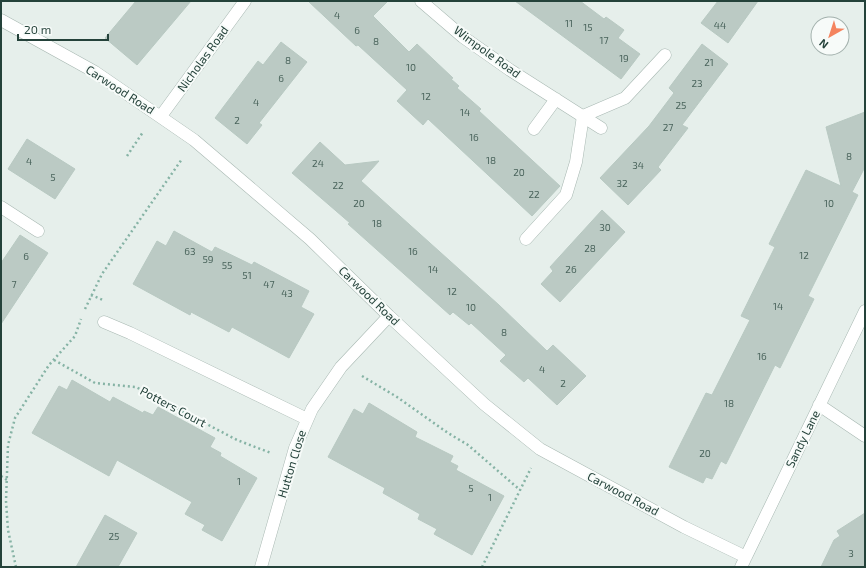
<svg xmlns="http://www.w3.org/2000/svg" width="866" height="568" font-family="'Exo 2',sans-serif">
	<rect width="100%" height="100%" fill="#e6efeb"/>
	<!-- building -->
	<path fill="#bbcac4" stroke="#b8c9c2" d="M136,1H191L137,65L105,38Z
		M308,1H388L373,16L409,52L417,44L453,78L451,79L459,86L457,88L481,109L479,111L560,186L532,216L428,119L423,125L397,101L407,90L358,45L356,46Z
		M515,1H580L604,19L606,17L624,30L618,38L640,54L621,79Z
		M718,1H758L728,43L701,23Z
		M281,42L307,62L259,123L262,125L247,144L215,118L258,61L263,65Z
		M702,44L728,64L682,125L688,128L658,167L661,170L628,205L600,178L649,126L674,93L669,88Z
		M865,112V167L852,192L858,195L808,296L814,299L780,368L775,365L726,464L721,461L712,479L706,477L703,483L669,467L706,393L712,395L750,320L741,316L775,247L769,244L806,170L841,186L826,127Z
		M27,139L75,169L55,199L8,169Z
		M320,142L345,165L379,161L361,181L499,305L547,351L553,345L586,376L557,405L528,378L524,382L500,361L506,355L471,323L469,325L453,312L450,315L348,224L350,223L292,173Z
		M602,210L625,232L560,302L541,284L553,271L550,267Z
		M174,231L212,252L215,247L252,265L254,262L309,291L301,307L314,314L289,358L232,327L229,332L191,312L190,315L133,284L157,241L166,246Z
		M20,235L48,253L1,324V263Z
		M72,380L110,402L113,397L143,413L144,411L153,415L158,407L215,438L210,447L221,453L220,456L257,478L222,541L202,530L205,525L185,514L192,502L117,460L109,476L32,433L59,386L67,390Z
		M369,403L417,432L415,437L453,456L450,462L458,466L456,470L504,496L472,555L434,534L437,529L418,519L420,514L383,493L385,488L328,457L354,409L363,414Z
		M865,513V567H821L834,540L840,536L837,531Z
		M105,515L137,533L123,558L118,567H76Z"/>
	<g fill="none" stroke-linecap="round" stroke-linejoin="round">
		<!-- lane casing -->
		<g stroke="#a8b8b2" stroke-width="13">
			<path id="lane" d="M1,207L38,231
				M526,239L566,195L576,162L583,116L625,98L665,55"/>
		</g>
		<!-- street casing -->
		<g stroke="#a8b8b2" stroke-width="13">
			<path id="street" d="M421,1L463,37L510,70L601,128
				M1,20L95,72L194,140L310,239L389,316L484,404L540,449L684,527L746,557
				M161,116L245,1
				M534,129L556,99
				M104,322L130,333L307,419
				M819,405L865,436
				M261,567L295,448L312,409L341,367L389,316
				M741,567L865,311"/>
		</g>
		<!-- path -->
		<path stroke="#86b3a5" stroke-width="2.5" stroke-dasharray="2 3" stroke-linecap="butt" d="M127,156L143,132
			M91,295L103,300
			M85,309L102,274L182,159
			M54,360L95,383L136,387L237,440L271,453
			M362,376L397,397L448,433L468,445L520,490
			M1,476L7,480
			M16,567L8,530L6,501L8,445L15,418L49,365L75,336L81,319
			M482,567L531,468"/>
		<!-- lane -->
		<use href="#lane" stroke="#fff" stroke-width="12"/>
		<!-- street -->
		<use href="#street" stroke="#fff" stroke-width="12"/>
	</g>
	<g text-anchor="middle" stroke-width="4" stroke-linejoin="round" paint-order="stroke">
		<!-- number labels -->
		<g font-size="10" fill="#4a645c">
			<text x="337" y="19">4</text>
			<text x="569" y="27">11</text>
			<text x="720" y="29">44</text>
			<text x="588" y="31">15</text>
			<text x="357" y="34">6</text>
			<text x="604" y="44">17</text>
			<text x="376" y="45">8</text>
			<text x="624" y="62">19</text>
			<text x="288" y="64">8</text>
			<text x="709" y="66">21</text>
			<text x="411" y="71">10</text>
			<text x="281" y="82">6</text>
			<text x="697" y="87">23</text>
			<text x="426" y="100">12</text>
			<text x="256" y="106">4</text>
			<text x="681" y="109">25</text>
			<text x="465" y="116">14</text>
			<text x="237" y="124">2</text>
			<text x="668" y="131">27</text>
			<text x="474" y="141">16</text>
			<text x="849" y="160">8</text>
			<text x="491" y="164">18</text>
			<text x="29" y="165">4</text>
			<text x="318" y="167">24</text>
			<text x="638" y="169">34</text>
			<text x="519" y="176">20</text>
			<text x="53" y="181">5</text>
			<text x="622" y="187">32</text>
			<text x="338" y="189">22</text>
			<text x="534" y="198">22</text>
			<text x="359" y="207">20</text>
			<text x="829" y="207">10</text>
			<text x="377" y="227">18</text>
			<text x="605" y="231">30</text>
			<text x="590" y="252">28</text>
			<text x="190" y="255">63</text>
			<text x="413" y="255">16</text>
			<text x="804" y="259">12</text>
			<text x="26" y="260">6</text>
			<text x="208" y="263">59</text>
			<text x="227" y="269">55</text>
			<text x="433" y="273">14</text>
			<text x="571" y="273">26</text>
			<text x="247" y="279">51</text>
			<text x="14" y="288">7</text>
			<text x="269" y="288">47</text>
			<text x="452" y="295">12</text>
			<text x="287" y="297">43</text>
			<text x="778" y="310">14</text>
			<text x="471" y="311">10</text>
			<text x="504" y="336">8</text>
			<text x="762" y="360">16</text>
			<text x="542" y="373">4</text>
			<text x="563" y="387">2</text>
			<text x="729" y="407">18</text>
			<text x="705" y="457">20</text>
			<text x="239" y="485">1</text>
			<text x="471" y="492">5</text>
			<text x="490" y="501">1</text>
			<text x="114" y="540">25</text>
			<text x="851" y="557">3</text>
		</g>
		<!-- street labels -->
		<g font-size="12" fill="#24423a" stroke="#f7fbf9">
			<text transform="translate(487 52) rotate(36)" y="4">Wimpole Road</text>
			<text transform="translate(203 59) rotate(-54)" y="4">Nicholas Road</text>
			<text transform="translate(120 90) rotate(33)" y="4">Carwood Road</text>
			<text transform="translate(369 296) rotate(44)" y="4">Carwood Road</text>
			<text transform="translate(173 407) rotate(28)" y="4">Potters Court</text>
			<text transform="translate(803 439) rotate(-64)" y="4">Sandy Lane</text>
			<text transform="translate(292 464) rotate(-73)" y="4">Hutton Close</text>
			<text transform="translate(623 494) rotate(28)" y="4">Carwood Road</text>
		</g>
	</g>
	<!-- border -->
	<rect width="866" height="568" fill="none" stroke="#24423a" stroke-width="4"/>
	<!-- north arrow -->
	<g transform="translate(830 36) rotate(219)"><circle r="19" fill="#f7fbf9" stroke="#a3b1ad"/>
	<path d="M0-3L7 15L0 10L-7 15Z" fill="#f4845f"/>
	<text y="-6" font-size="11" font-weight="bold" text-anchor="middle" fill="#24423a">N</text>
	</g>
	<!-- scale -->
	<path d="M18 34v6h90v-6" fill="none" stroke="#24423a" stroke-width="2"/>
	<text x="24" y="34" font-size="12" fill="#24423a" stroke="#f7fbf9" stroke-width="3" paint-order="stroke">20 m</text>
</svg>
